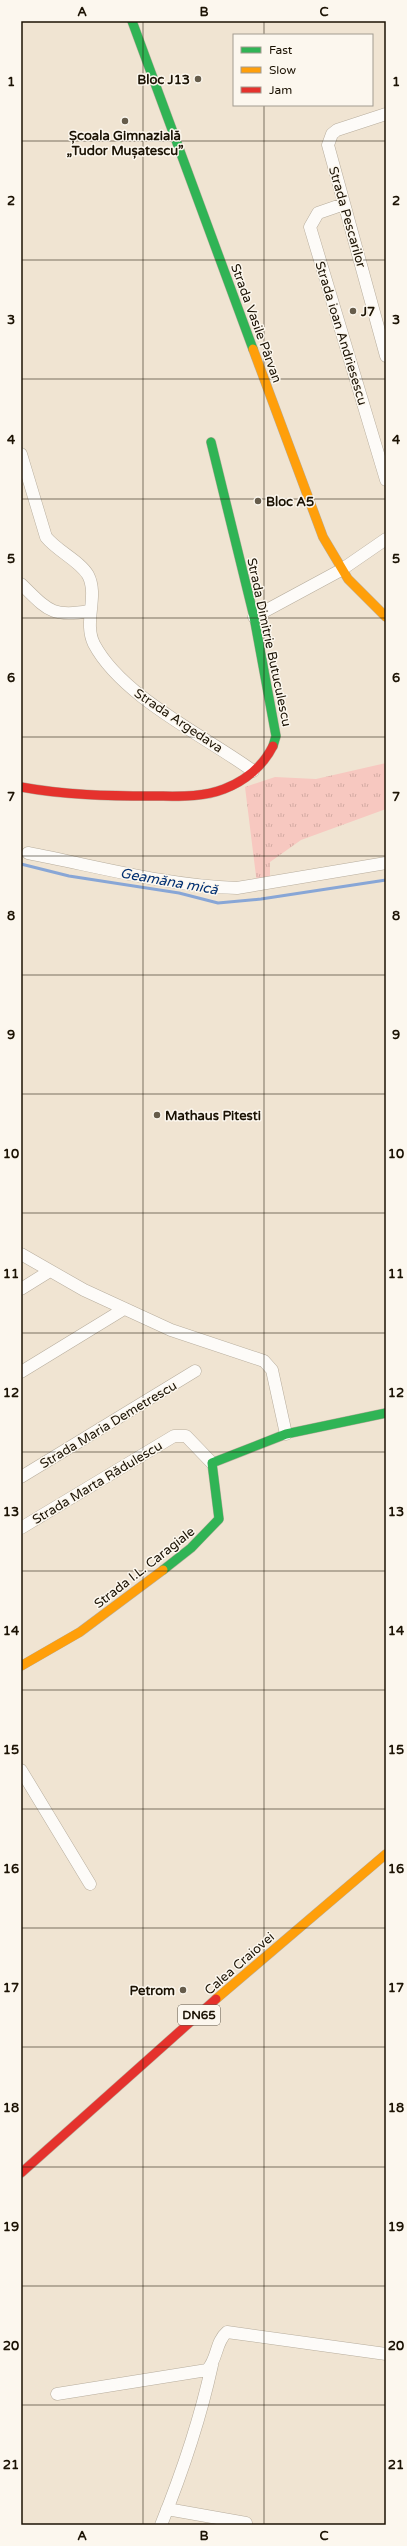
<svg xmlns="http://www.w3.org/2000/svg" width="407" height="2546" font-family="'Varela Round',sans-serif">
	<defs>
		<pattern id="park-tufts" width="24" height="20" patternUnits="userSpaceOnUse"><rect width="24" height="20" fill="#f7c8c0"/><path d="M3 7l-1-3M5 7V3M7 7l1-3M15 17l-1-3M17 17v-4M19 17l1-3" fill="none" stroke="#d3aba3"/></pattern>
	</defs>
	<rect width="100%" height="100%" fill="#f0e4d2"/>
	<!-- park -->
	<path fill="url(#park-tufts)" d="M386,763V809L301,840L270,862V882L257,884L245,787L275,777L316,779Z"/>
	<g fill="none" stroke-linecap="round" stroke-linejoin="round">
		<!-- stream -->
		<path stroke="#88a6d6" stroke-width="3" d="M21,864L69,876L179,893L218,903L261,899L386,880"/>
		<!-- street casing -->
		<g stroke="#b7ad9d" stroke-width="13">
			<path id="street" d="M386,114L337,130L332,134L328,145L386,356
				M344,204L318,213L310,227L386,480
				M21,454L46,537C57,551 80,561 88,575C99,596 83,622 94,644C122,697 205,736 253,771
				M21,584C47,609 51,618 89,611
				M254,617L341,570L386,539
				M28,853C96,866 167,886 237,888L386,863
				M21,1254L84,1290L171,1330L264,1361L272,1370L286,1434
				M21,1289L50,1271
				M21,1372L124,1309
				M21,1477L195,1371
				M21,1528L174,1436H186L212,1463
				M21,1770L90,1884
				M57,2394L207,2370C218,2359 215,2342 227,2332L386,2354
				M167,2509L246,2523
				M161,2525C182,2473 200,2420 212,2365"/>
		</g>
		<!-- fast casing -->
		<g stroke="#b7ad9d" stroke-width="10">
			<path id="fast" d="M132,21L253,349
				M211,442L254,617L276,736L273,746
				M163,1570L191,1548L219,1519L212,1463L286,1434L386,1413"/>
		</g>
		<!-- slow casing -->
		<g stroke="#b7ad9d" stroke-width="10">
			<path id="slow" d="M253,349L323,537L348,579L386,617
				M21,1666L80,1632L163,1570
				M216,1999L386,1854"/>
		</g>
		<!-- jam casing -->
		<g stroke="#b7ad9d" stroke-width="10">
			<path id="jam" d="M21,787C64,795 108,796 152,796C176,796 201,798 224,789C245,781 263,766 273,746
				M21,2173L216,1999"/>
		</g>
		<!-- street -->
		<use href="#street" stroke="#fdfbf8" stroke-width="12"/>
		<!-- fast -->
		<use href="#fast" stroke="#30b455" stroke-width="9"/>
		<!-- slow -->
		<use href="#slow" stroke="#ff9f0a" stroke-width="9"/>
		<!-- jam -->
		<use href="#jam" stroke="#e5322d" stroke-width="9"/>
	</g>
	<!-- grid -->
	<path fill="none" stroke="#1b1203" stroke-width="1" stroke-opacity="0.55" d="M143,21V2525M264,21V35M264,105V2525M21,141H386M21,260H386M21,379H386M21,499H386M21,618H386M21,737H386M21,856H386M21,975H386M21,1094H386M21,1213H386M21,1333H386M21,1452H386M21,1571H386M21,1690H386M21,1809H386M21,1928H386M21,2047H386M21,2167H386M21,2286H386M21,2405H386"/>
	<!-- markers -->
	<g fill="#665c4b" stroke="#fcf7ee" stroke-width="1.5">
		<circle cx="198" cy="79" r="4"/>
		<circle cx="125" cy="121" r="4"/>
		<circle cx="353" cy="311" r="4"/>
		<circle cx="258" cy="501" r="4"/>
		<circle cx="157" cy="1115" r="4"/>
		<circle cx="183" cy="1990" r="4"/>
	</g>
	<g text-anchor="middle" stroke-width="3" stroke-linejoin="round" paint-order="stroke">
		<!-- shield labels -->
		<rect fill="#fcf7ee" stroke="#5e574a" stroke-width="1" x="178" y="2005" width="42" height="20" rx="3"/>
		<g font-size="12" font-weight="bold" fill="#1b1203">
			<text x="199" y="2019">DN65</text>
		</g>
		<!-- poi labels -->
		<g font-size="13" font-weight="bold" fill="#1b1203" stroke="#fcf7ee" text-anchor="start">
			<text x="190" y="84" text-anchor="end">Bloc J13</text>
			<text x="125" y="140" text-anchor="middle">Școala Gimnazială<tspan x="125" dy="15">„Tudor Mușatescu”</tspan></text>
			<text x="361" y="316">J7</text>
			<text x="266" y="506">Bloc A5</text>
			<text x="165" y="1120">Mathaus Pitesti</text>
			<text x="175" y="1995" text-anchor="end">Petrom</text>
		</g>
		<!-- street labels -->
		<g font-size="13" fill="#1b1203" stroke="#fcf7ee">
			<text transform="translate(348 217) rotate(74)" y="5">Strada Pescarilor</text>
			<text transform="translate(257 323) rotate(70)" y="5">Strada Vasile Pârvan</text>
			<text transform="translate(342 333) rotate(73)" y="5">Strada ioan Andriesescu</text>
			<text transform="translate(270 642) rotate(78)" y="5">Strada Dimitrie Butuculescu</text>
			<text transform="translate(179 720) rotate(34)" y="5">Strada Argedava</text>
			<text transform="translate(108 1424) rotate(-31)" y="5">Strada Maria Demetrescu</text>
			<text transform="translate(97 1482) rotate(-31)" y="5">Strada Marta Rădulescu</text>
			<text transform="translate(144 1567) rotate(-38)" y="5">Strada I.L. Caragiale</text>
			<text transform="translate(239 1963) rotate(-41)" y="5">Calea Craiovei</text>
		</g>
		<!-- water labels -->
		<g font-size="14" font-style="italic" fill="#023072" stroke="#fcf7ee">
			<text transform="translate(169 881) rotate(10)" y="5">Geamăna mică</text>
		</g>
	</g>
	<!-- border -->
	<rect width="407" height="2546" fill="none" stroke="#fcf7ee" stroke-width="44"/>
	<!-- legend -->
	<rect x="233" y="34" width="140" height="72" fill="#fcf7ee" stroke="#a29b90"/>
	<rect x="241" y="47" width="20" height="6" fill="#30b455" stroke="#a29b90"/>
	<text x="269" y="54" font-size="12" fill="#1b1203">Fast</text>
	<rect x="241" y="67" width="20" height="6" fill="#ff9f0a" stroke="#a29b90"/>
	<text x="269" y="74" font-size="12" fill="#1b1203">Slow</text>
	<rect x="241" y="87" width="20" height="6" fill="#e5322d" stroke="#a29b90"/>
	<text x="269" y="94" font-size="12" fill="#1b1203">Jam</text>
	<rect x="22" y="22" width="363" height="2502" fill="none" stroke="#1b1203" stroke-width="1.5"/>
	<g font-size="13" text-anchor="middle" font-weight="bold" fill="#1b1203">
		<text x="82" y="16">A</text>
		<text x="204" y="16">B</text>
		<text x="324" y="16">C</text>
		<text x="11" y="86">1</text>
		<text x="396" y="86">1</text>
		<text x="11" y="205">2</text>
		<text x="396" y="205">2</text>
		<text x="11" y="324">3</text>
		<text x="396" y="324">3</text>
		<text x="11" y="444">4</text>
		<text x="396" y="444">4</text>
		<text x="11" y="563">5</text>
		<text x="396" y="563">5</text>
		<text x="11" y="682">6</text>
		<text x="396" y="682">6</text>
		<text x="11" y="801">7</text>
		<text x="396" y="801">7</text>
		<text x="11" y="920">8</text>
		<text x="396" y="920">8</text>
		<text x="11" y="1039">9</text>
		<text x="396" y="1039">9</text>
		<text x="11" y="1158">10</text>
		<text x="396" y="1158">10</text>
		<text x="11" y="1278">11</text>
		<text x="396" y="1278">11</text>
		<text x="11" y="1397">12</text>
		<text x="396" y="1397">12</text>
		<text x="11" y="1516">13</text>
		<text x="396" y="1516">13</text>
		<text x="11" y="1635">14</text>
		<text x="396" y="1635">14</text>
		<text x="11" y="1754">15</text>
		<text x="396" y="1754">15</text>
		<text x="11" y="1873">16</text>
		<text x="396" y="1873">16</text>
		<text x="11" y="1992">17</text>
		<text x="396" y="1992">17</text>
		<text x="11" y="2112">18</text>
		<text x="396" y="2112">18</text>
		<text x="11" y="2231">19</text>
		<text x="396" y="2231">19</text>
		<text x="11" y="2350">20</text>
		<text x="396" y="2350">20</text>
		<text x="11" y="2469">21</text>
		<text x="396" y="2469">21</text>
		<text x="82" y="2540">A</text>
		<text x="204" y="2540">B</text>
		<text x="324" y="2540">C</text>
	</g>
</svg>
